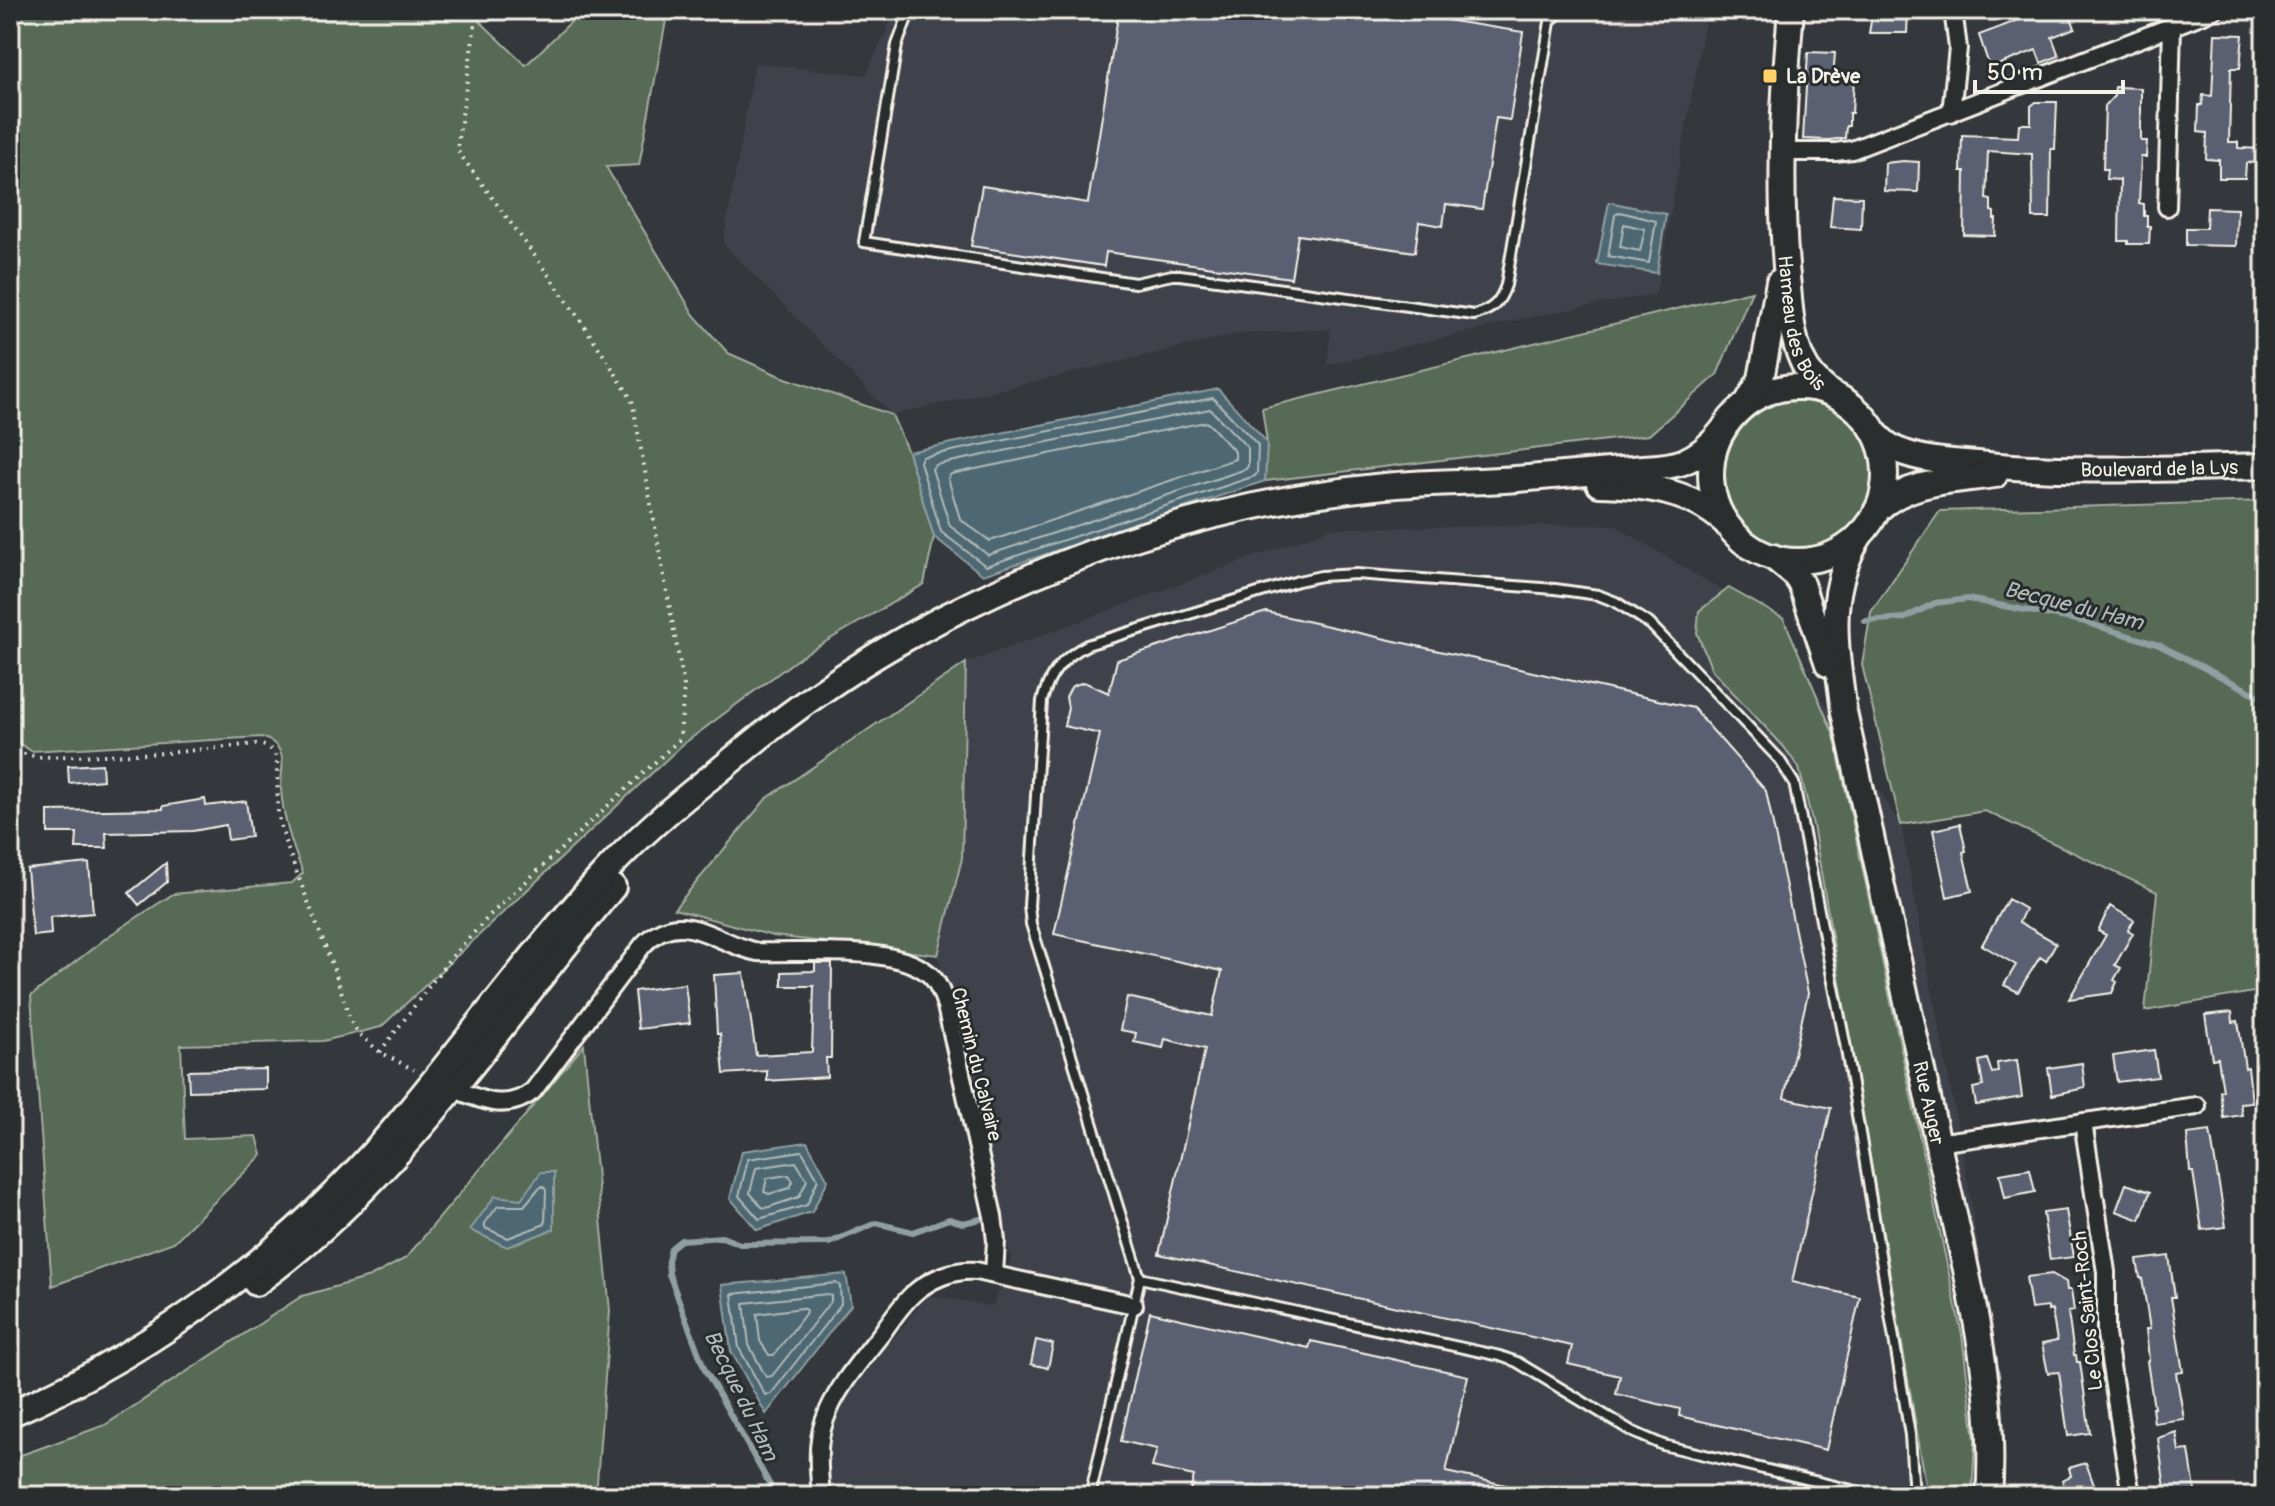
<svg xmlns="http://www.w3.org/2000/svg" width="2275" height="1506" font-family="Pangolin,sans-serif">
	<rect width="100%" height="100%" fill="#34373c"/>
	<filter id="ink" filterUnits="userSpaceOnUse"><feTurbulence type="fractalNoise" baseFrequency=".0125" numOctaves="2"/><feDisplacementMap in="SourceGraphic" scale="16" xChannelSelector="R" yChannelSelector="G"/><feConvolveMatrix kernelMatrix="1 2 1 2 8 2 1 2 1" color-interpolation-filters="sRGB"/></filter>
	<g filter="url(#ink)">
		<!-- built -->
		<path fill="#3f434c" d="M896,10H1707L1656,294L1539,315L1327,365L1331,329L1237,334L892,415L723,244L755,63L866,75Z
			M1614,525L1771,620L1901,825L1966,1172L1995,1351L2005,1496H828L826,1435L853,1389L928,1295L993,1306L1011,1259L938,955L962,858L966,663L1332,528Z"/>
		<!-- green -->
		<path fill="#566b57" stroke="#a5aea0" stroke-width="2" d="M10,10H468L526,65L576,17L575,10H668L639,165L606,167L694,315L728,353L780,376L892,415L908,452L934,537L924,584L803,655L682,745L381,1027L323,1041L181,1045L185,1139L257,1136L262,1155L174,1242L52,1286L31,996L110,935L173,894L292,883L303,873C292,845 283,819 281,789C280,779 284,767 282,758C280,746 272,740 261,737L31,751L17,742L10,680Z
			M1752,291L1717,375L1649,435L1265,481L1267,442L1262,408Z
			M1725 475a74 74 0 1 1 148 0a74 74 0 1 1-148 0Z
			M2265,501V990L2145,1011L2157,892L1985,811L1901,825L1862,665L1871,612L1940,511Z
			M1729,588L1784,619L1834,735L1962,1335L1975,1440L1972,1496H1928L1813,825L1799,768L1784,747L1712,670L1697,633L1699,611Z
			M966,663L962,858L938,955L773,936L674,909L766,799Z
			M584,1045L610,1311L596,1496H10V1459L105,1425L302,1296L370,1277L406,1258Z"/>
		<!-- water -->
		<path fill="#4d6872" stroke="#909fa1" stroke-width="2" d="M1609,202L1666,214L1657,273L1597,264Z
			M1218,389L1267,442L1265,481L983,575L934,537L908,452Z
			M807,1142L828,1180L812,1212L757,1230L730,1198L742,1151Z
			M541,1172H554V1229L507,1247L470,1230L495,1196L521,1199Z
			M846,1274L851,1305L766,1414L731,1351L722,1285Z"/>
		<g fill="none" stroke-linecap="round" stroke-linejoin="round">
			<!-- shore -->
			<path stroke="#b1bab9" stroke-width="2" d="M1620,212L1656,221L1649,263L1608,256L1615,215Z
				M1624,224L1645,229L1640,251L1620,247Z
				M1213,398L1258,445L1257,473L1255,476L986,566L941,532L920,462L922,457Z
				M1210,409L1248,448V466L1246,469L988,555L950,526L932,469L935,465Z
				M1205,422L1209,424L1235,452V459L990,541L960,519L948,478L951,474Z
				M802,1151L818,1179L807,1205L759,1219L739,1196L748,1159Z
				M796,1162L807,1180L799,1197L766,1208L762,1207L750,1193L756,1168Z
				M789,1175L793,1181L790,1188L769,1194L764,1192L767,1178Z
				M543,1186L546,1190L545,1224L508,1238L485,1228V1223L498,1206H524L539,1188Z
				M836,1283L840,1286L841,1304L771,1394L765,1395L739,1348L732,1294Z
				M827,1294L831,1296V1301L772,1376L766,1377L749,1345L744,1303Z
				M802,1308L806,1310L805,1314L774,1355H769L760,1341L757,1314Z"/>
			<!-- stream -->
			<path stroke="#909fa1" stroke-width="6" d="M1865,621L1905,618L1935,603L1968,599L2081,621L2159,645L2265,699
				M772,1496L770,1485L705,1370L669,1274L668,1261L671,1248L681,1240L722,1237L740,1244L829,1243L876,1223L913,1232L949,1219L963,1223L981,1219"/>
		</g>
		<!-- building -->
		<path fill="#5a6072" stroke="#f4f1e8" stroke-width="2" d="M1119,10H1382L1523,32L1510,120L1496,118L1482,209L1446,204L1443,226L1419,222L1415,252L1298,235L1291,278L1106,252L1104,266L971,246L982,186L1088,203Z
			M1873,10H1908L1907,33H1869Z
			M2034,10H2068L2075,28L2052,37L2059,56L2041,63L2036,50L1990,68L1979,35L2035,14Z
			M2215,34L2243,35L2240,68H2231L2229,142H2238V148L2265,149V162L2246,163L2245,178H2219V160L2206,159L2207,133L2198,132L2199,105H2202L2203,95L2212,96Z
			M1808,52L1835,53L1833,79L1854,80L1852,113H1849V126H1846L1845,138L1829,140L1803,139Z
			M2115,87L2141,88V141H2147L2146,157H2141L2139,203L2144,204V216H2147V226H2150L2149,244H2128V241H2119L2120,180L2106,179L2107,169H2103L2105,106L2114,96Z
			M2036,102H2057L2055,149H2051L2050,218H2033L2032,154L1988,151L1986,199L1991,200V211L1994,212V219H1996L1995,236L1964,235L1965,171H1961L1962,135L2018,137L2019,124H2031V106Z
			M1903,161L1919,162L1918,192L1884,191L1885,163Z
			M1833,196L1862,197L1861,229L1830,227Z
			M2207,208L2237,209L2236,246L2186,245V228H2206Z
			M1266,612L1693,708L1766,791L1808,993L1784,1098L1831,1108L1792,1282L1860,1297L1826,1450L1679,1416L1680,1409L1616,1394L1620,1376L1568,1364L1572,1346L1159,1254L1205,1049L1165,1039L1163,1048L1134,1042L1136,1033L1120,1030L1127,997L1212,1016L1222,971L1054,934L1100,734L1064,726L1068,708L1066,697L1072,686L1084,682L1109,693L1117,660Z
			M102,764L103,780L69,783L68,766Z
			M205,799L206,806L246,801L251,837L228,840L226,825L193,831L106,833L107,848H76L77,833H48V811L163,809V806Z
			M1960,824L1966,851L1963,852L1972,891L1947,897L1933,830Z
			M89,863L93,913L50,917L51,934L33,936L27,869Z
			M166,863L167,882L139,905L129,893Z
			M2008,899L2025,909L2019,922L2056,943L2046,961L2040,957L2018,992L2004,985L2016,965L1982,945Z
			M2110,906L2134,920L2128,930L2133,933L2115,965L2121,968L2114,980L2117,982L2112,993L2069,999L2106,935L2098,931Z
			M815,963H832L831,1058H826L827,1077L767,1081V1071L724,1074L720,1034H717L714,975L744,973L756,1055L812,1052L814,986H782V972L815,971Z
			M685,984L690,1023L638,1029L634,991Z
			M2232,1012L2233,1022L2238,1021L2245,1068L2248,1067L2252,1102L2240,1103L2242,1115L2224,1118L2220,1091H2223L2218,1058L2212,1059L2205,1015Z
			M2154,1050L2158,1077L2117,1082L2113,1056Z
			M1987,1059L1992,1073L1998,1072L1997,1063L2017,1060L2022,1097L1976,1105L1973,1088L1983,1086L1979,1061Z
			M2082,1063L2085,1088L2052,1095L2048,1068Z
			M266,1069V1089L189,1091L188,1071Z
			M2210,1131L2226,1227L2202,1230L2193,1172H2190L2187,1134Z
			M2030,1169L2035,1192L2005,1198L2000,1174Z
			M2126,1184L2150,1192L2140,1220L2116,1211Z
			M2066,1210L2074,1257L2050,1260L2043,1213Z
			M2169,1256L2175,1297H2171L2183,1372L2176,1373L2184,1419L2154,1423L2152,1408H2154L2147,1361L2149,1360L2146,1329H2150L2142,1278H2140L2137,1260Z
			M2052,1274L2066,1282L2067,1290H2071L2074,1311L2068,1312L2074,1355H2076L2077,1362H2080L2090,1433L2068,1436L2059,1372L2048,1373L2042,1344L2057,1341L2052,1310L2048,1311V1307L2031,1309L2026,1277Z
			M1150,1312L1309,1348L1311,1341L1468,1376L1446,1472L1524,1489L1523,1496H1189L1194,1476L1152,1467L1157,1449L1121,1441Z
			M1036,1340L1053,1344L1048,1368L1031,1364Z
			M2176,1432L2179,1451L2189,1450L2196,1496H2166L2158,1438Z
			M2086,1463L2098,1496H2067L2062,1480L2071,1476L2069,1468Z"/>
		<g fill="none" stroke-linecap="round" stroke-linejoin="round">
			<!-- lane casing -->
			<g stroke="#f4f1e8" stroke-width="14">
				<path id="lane" d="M910,10L897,45L864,242L1135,283L1172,275H1180L1474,315C1492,310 1500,303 1506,285L1552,10
					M1550,21L1563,10
					M1140,1278L1031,924L1029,906L1042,701C1049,674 1062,658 1087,645L1298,581L1321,576L1356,574L1555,589L1598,595L1616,602L1650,624L1779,759L1794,783L1845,1043L1910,1435L1914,1496
					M1090,1496L1140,1278L1500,1356L1517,1362L1633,1432L1663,1445L1877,1496"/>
			</g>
			<!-- street casing -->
			<g stroke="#f4f1e8" stroke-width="22">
				<path id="street" d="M1951,113L1958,48L1953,10
					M1783,152H1835L1852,150L2214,10
					M2167,207L2172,26
					M446,1085C476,1098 505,1114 533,1091L643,945C681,904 717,945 758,952C801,954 903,943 933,978C939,985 943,996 946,1006L993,1216L996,1241L994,1274
					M2083,1122L2106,1272V1334L2131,1496
					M1937,1143L2197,1106
					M821,1496C819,1472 816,1445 824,1422C835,1389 861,1360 882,1333C891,1320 901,1305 913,1294C930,1279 953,1269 976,1271L1134,1305"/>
			</g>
			<!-- secondary casing -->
			<g stroke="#f4f1e8" stroke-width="30">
				<g id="secondary">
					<path id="s1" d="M1791,10C1783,102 1778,195 1788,287C1790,311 1792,338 1802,360C1808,374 1818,383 1829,392"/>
					<circle cx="1798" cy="474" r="87"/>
					<path d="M1747,403L1761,379L1779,282"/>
					<path id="s2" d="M1875,433C1884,443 1893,450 1905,453C1928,461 1954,462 1978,464C2073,474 2170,468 2265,466"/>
					<path d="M1599,484C1644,485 1691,491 1725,522"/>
					<path d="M1877,510C1909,480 1953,481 1995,475"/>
					<path id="s3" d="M1860,535C1824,594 1836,647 1844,712C1875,856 1906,1000 1938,1144C1962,1254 1998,1382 1989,1496"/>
					<path d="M1773,557L1794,574L1801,584L1828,664"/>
					<path d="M256,1283C405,1174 496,1026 613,887"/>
					<path d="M10,1414C164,1347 303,1241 409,1111C473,1034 531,953 599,879C636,838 677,803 721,769C737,756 753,742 769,730C815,694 864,661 915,633C1057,555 1213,504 1375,487C1426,481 1478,483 1529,478C1564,475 1598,472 1632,469C1649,467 1667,468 1683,462C1700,455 1712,444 1723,430"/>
				</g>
			</g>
			<!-- path -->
			<path stroke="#f4f1e8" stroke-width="4" stroke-dasharray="2 6" stroke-linecap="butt" d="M10,731L12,751L38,757L167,753L256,744C268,746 273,748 277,760L278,813L284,839L336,975L351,1022L359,1034L380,1052L414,1070
				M380,1052L448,961L491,914L680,739L684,686L632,400C579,313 517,232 457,150L477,10"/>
			<!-- lane -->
			<use href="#lane" stroke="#2a2d2e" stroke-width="8"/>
			<!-- street -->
			<use href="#street" stroke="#2a2d2e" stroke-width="16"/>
			<!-- secondary -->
			<use href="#secondary" stroke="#2a2d2e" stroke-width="24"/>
		</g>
	</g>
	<!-- markers -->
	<rect fill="#ffd166" stroke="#2a2d2e" stroke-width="3" x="1762" y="68" width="16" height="16" rx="4"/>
	<g text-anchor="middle" stroke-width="6" stroke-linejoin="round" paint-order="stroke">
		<!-- poi labels -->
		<g font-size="20" font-weight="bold" fill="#f4f1e8" stroke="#2a2d2e" text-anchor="start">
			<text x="1786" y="83">La Drève</text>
		</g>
		<!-- street labels -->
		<g font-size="20" fill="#f4f1e8" stroke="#2a2d2e">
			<text dy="7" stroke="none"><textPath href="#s1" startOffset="316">Hameau des Bois</textPath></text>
			<text dy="7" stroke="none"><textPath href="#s2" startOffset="292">Boulevard de la Lys</textPath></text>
			<text transform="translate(977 1064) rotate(76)" y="7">Chemin du Calvaire</text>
			<text dy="7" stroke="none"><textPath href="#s3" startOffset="582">Rue Auger</textPath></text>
			<text transform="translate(2087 1311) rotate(-96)" y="7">Le Clos Saint-Roch</text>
		</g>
		<!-- water labels -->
		<g font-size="22" font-style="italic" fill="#b1bab9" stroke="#2a2d2e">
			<text transform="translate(2074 605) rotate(14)" y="8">Becque du Ham</text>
			<text transform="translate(742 1395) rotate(64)" y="8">Becque du Ham</text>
		</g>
	</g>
	<!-- margin -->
	<rect width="2275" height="1506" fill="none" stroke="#2a2d2e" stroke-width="40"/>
	<rect x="20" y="20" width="2235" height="1466" fill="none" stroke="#f4f1e8" stroke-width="3" filter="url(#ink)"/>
	<!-- scale -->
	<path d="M1975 80v12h148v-12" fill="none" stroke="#f4f1e8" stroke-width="4"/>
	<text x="1987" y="80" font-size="24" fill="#f4f1e8" stroke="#2a2d2e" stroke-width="6" paint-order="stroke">50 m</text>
</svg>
